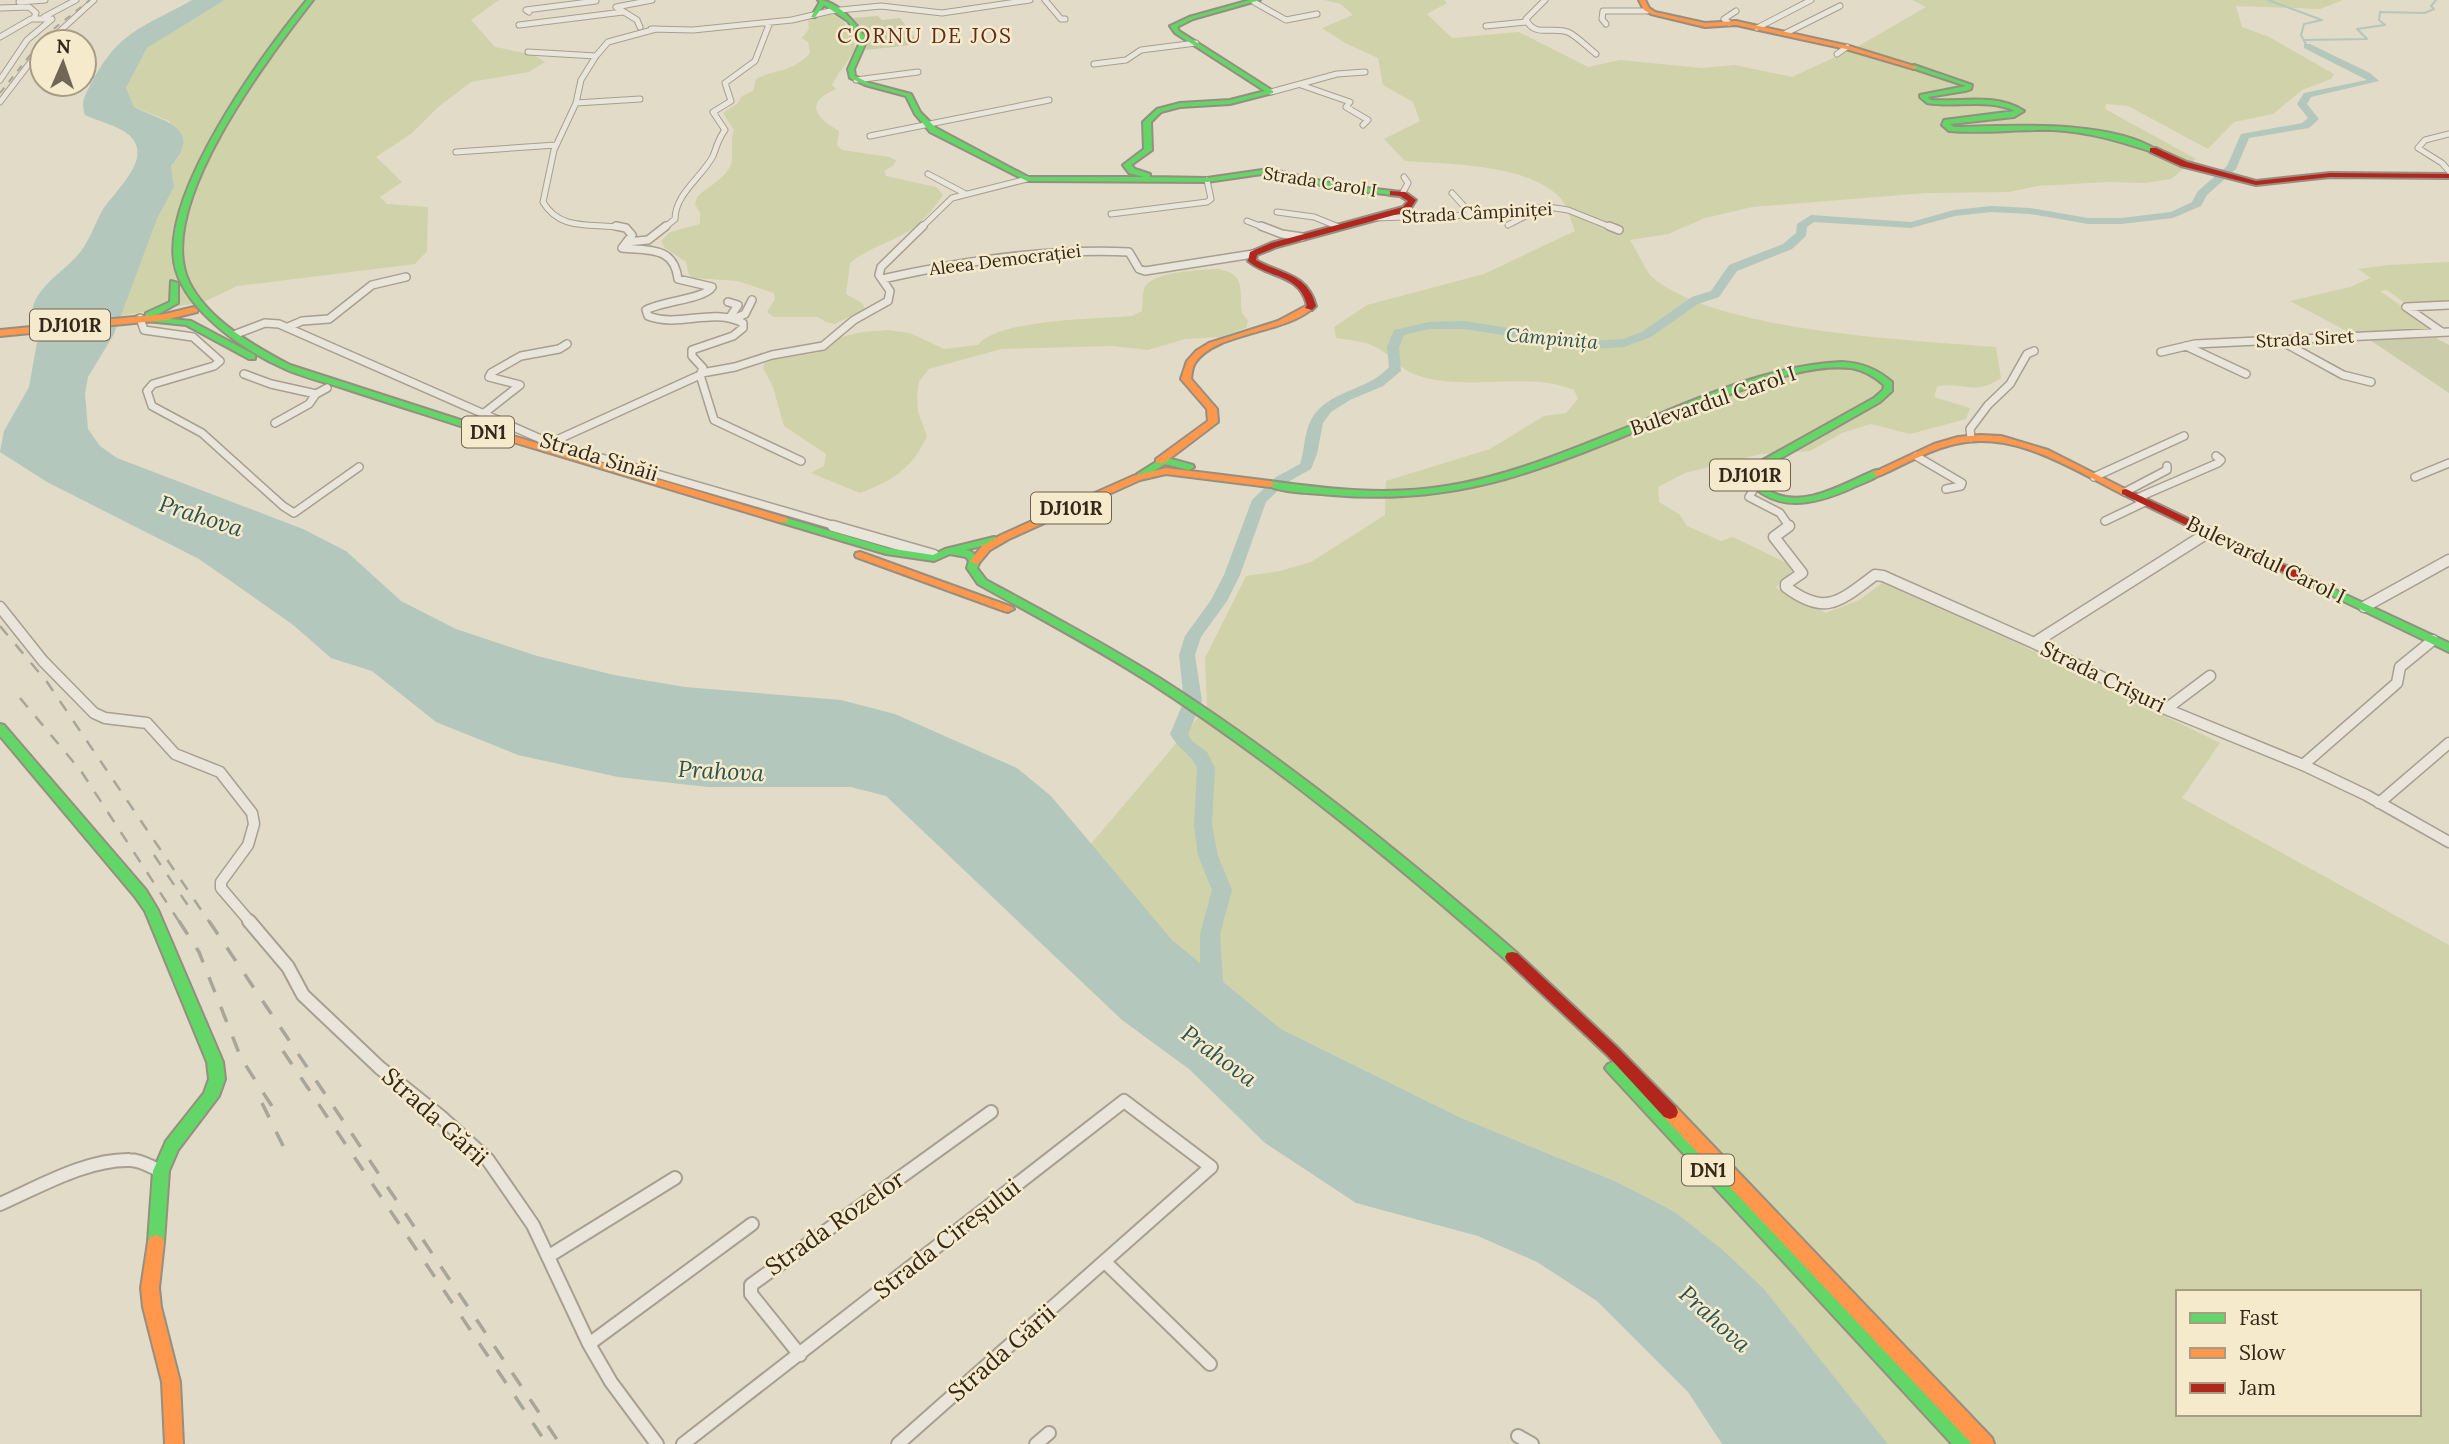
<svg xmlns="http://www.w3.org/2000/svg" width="2449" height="1444" font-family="Lora,serif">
	<rect width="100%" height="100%" fill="#e2dbc7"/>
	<!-- green -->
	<path fill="#d0d2a9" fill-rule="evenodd" d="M225,0H499L471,20L495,47L534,55L545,62L529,72L471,82L437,108L411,134L376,157L402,182L380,197L387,204L428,207L427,251L415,264L237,286L204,302L120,316L157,219L174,187L171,166L179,157L169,121L134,107L126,88L147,48Z
		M1324,0H1444L1447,3L1427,14L1452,38L1519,32L1588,67L1620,60L1702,68L1735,65L1792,77L1857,47L1926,7L1912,0H2343L2320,9L2236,6L2242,27L2269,37L2334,74L2331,79L2302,90L2273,114L2234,122L2208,149L2128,106L2106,104L2105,109L2196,159L2171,179L2145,183L2107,182L2038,186L2009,192L1926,193L1752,207L1705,218L1668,234L1630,240C1635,248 1647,272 1651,276C1714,332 1910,340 1996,347L2001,378C1976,396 1964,382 1937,386L1934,397L1970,408L1966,419L1910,434L1871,424L1842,433L1810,451L1761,454L1685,473L1658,487L1659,502L1679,514L1687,526L1721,541L1733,537L1795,567L1776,588L1826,613L1859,600L1882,583L2021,645L2220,743L2182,798L2449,945V1444H1888L1764,1289L1723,1250L1675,1212L1617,1182L1459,1117L1281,1029L1172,940L1090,845L1207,707L1205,658L1246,576L1280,571L1311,562L1385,515L1386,481L1490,449L1544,416L1566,413L1578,399L1574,390C1527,371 1472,391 1423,377C1400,371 1396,359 1378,348C1365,341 1351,340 1336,338L1334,327L1367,305L1484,274L1575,231C1571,221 1568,208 1562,200C1532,164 1449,164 1405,161L1384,139L1420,121L1413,102L1383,85L1378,58L1345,43L1322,28L1353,15L1341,4ZM2178,1292H2419V1414H2178Z
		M830,14C845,18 854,34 855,48C849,62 838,72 832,85L836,89C804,102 815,118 839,131L837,145L842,150L889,157L896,160L894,165L884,171L886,176L936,187L943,195C933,209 923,222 909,231C889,243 868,248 850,263L846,294L862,303L865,309L835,324L826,322L818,317H774L767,312L775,299L774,293L738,281L694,278L689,275L686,262L665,248L661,241L670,232L700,224V213L695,204L697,197C708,186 731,176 732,159C733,148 730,140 734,130L723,113L738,103L742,96L753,91L756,79C776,69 794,72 810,53L808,42L802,38L809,29L808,20Z
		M2449,262V305L2409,306L2387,290L2380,291L2436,331L2354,335L2290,301L2350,287L2370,278L2382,286L2358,269L2389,265Z
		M1217,269C1247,273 1239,291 1242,313L1248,321L1246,328L1220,337L1185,339L1148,350L1112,346L1001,349L929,369L919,381L917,395L918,412L927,436C913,468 892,481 860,493L811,473L824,466L826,454L784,426L773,387L763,368L764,364L772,360L817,353L829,347L838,338L862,332L888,330L910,333L944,349L978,345C998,319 1098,319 1132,316L1142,311C1143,304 1142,295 1144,289C1150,271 1201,270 1217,269Z"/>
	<!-- cemetery -->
	<path fill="#cbcca9" d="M878,16L882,20L900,18L919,44L866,50L868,40L853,18Z
		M2436,338L2449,345V393L2370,340Z"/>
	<!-- water -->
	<path fill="#b4c7bc" d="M192,0H225L147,48L126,88L134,107C161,121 205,127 171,166L174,187L157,219L114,334L88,377L85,394L88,429L100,446L117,458L303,529L346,551L401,601L456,629L537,656L614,675L685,687L841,700L895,714L1017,768L1051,796L1172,940L1281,1029L1459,1117L1617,1182L1675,1212L1723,1250L1764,1289L1888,1444H1722L1688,1392L1597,1301L1537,1262L1478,1236L1356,1203L1265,1143L1189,1069L1122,1020L886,796L851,787H708L618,777L518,755L436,722L372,671L331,658L292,624L199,559L47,482L0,452L4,431L29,387L41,320L32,312C35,286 66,271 81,251C90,239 94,226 101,213C111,193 156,159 129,135C119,126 98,121 85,115C80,100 86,94 93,80C121,29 145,27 192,0Z"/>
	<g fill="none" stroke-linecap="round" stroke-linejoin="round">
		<!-- stream -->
		<path stroke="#b4c7bc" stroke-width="2" d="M2268,0L2322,20L2304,24L2301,35L2307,46
			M2304,40L2367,39L2357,29L2385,25L2379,20L2380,12L2425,13L2434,9L2431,6L2436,0"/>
		<!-- river -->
		<path fill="#b4c7bc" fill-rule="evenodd" d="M2304,44H2310L2370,73L2379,81L2311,97L2307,104L2319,119L2309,128L2249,138L2236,169L2207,195L2201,206L2173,218L2121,224H2088L2030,214L1991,212L1955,216L1911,228L1814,222L1807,227L1806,236L1792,249L1737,271L1719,297L1698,304L1651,337L1624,347L1590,349L1464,329H1429L1404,335L1399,347L1401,371L1383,386L1350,400L1331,412L1323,423L1317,454L1311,469L1286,483L1266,502L1240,575L1227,601L1201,637L1195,655L1202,701L1188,734L1192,741L1207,752L1215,768L1212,825L1218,856L1232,890L1220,934L1224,994L1221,1000L1214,1002L1207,1000L1200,961V934L1212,890L1198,856L1194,825L1197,768C1192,755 1179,750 1170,734L1184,701L1179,655L1185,636L1211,600L1224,575L1252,500L1276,477L1300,464C1305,449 1304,433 1311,420C1328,389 1367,392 1389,367L1387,347L1394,330L1429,322L1464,321L1590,341L1623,339L1642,332L1692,297L1711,291L1729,265L1783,244L1796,233L1797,224L1811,215L1911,222L1954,210L1991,206L2030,208L2088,218H2121L2171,212L2192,202L2198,191L2227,166L2241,134L2302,123L2308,118L2297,104L2304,93L2367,80L2304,48Z"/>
		<!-- street-far3 casing -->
		<g stroke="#a79f91" stroke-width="7">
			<path id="street-far3" d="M1045,0L1061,19H1065
				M1545,0L1526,19C1534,38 1553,26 1568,32C1578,37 1587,47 1596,54
				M19,2L45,0
				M1254,2L1286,20L1317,14
				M0,8L29,7L36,13L34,18
				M529,12L526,10L596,1
				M44,17L76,0
				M1729,23L1724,19L1736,11
				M1606,24L1602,19L1603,11H1647
				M519,25L623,12
				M1486,26L1526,22
				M640,27L637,20L616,7L652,0
				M1757,28L1811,0
				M651,29L693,30L792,20L830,11L881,6L942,13L1030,0
				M1786,33L1840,6
				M0,37L31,19H52L27,40L0,80
				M48,42L94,0
				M528,52L596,56
				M1837,54L1847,47
				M1094,64L1126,60L1141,50L1196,43
				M856,80L918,72
				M1301,85L1350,102L1346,107L1368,120L1363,125
				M1271,92L1337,74L1365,72
				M0,102L42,47
				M576,103L640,99
				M2449,134L2425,140L2418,148L2442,163L2449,171
				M870,136L1049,100
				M456,152L556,145
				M928,174L964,193
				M1452,193L1472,215
				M1402,194L1408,183L1404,177
				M1277,212L1314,217L1339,227
				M1111,214L1207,202L1211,199L1207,180
				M1374,218L1472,215L1548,207L1568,210L1613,228
				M1247,221L1265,228
				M1508,225L1539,209
				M625,228C595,222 561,233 543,202L554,150L576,103L581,80L596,56L608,42L656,29
				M664,228L675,219C675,194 702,177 713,156C717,146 718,139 725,130L713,112L731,101L725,83L755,61L770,22
				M921,228L952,198L1027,179"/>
		</g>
		<!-- street-far2 casing -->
		<g stroke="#a79f91" stroke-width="10">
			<path id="street-far2" d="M616,226L626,228L632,235L622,248C649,251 674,246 678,279L712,287C705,299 662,301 646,310L648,316C680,328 712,307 743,323V328L733,336L692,350V356L703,368L700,375
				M1261,226L1282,234L1302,237
				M1609,226L1619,230
				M627,242L648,240L666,226
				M882,279C962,261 1046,248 1129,252L1139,269L1145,271L1253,254
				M728,302L738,305L730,317
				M140,318L144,330L193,337L220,361L214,366L153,384L147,391L152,406L202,433L283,506L294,513L359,467
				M736,318L745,314L752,300
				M288,327L302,321L329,319L372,285L406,277
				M2442,332L2406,307L2449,305
				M236,334L265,323L279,324L550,443L839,527
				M2283,342L2343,375L2371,382
				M2186,346L2246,374
				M2161,352L2195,344L2449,332
				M702,373L735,367L772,355L823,346L854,320L888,301L890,291L879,275L881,267L923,226
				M244,374L271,384L316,394
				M700,375L714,420L801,461
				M483,414L520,385L489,377L491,373L521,356L559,349L567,344
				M275,423L309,404L316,394L327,388
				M1971,438L1970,429L1988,405L2010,384L2027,354L2034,351
				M550,443L700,375
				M1916,456L1962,483L1961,486L1946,489
				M2094,477L2184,436
				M2415,477L2449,463
				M1755,487L1749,497L1780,513L1789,526L1787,527
				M2125,492L2167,470V466
				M2137,498L2218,463L2221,460L2216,456
				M2105,521L2145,502"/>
		</g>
		<!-- street-far1 casing -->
		<g stroke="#a79f91" stroke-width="13">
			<path id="street-far1" d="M833,526L934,555
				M1789,526L1774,537L1802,573L1786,584V587C1826,617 1840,601 1875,575L1883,576L2034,643L2161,707L2303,765L2366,795L2449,842
				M0,607L43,661L94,713L105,718L147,723L175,754L220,772L252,813L254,824L248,845L221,882V888L251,923
				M2364,607L2449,560
				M2034,643L2209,532
				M2166,709L2210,676
				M2303,765L2397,683L2400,667L2433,640
				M2379,803L2449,743"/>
		</g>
		<!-- street casing -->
		<g stroke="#a79f91" stroke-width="16">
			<path id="street" d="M249,921L288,967L303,995L380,1068L441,1117L488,1160L533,1225L589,1344L611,1382L657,1444
				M0,1204C39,1187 86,1159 130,1160C141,1160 151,1167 161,1171
				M549,1256L675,1178
				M1105,1262L1210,1364
				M589,1344L752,1224
				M800,1355L751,1294V1285L991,1112
				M1518,1436L1532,1444
				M683,1444L1124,1101L1211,1167L898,1444
				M1036,1444L1049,1433"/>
		</g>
		<!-- fast casing -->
		<g stroke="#968f81" stroke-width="4">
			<path id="fast" d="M307,0H313C269,57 153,207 189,282C208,320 254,346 290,365L476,425V429H470C427,415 385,402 343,388C324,382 302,377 283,368C245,351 188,312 176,270C155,200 263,53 307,0Z
				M818,0C838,0 857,25 867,40L854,69L855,76L869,83L911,94L920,112L936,128L1028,177H1144L1129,173L1123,165L1144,149L1143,122L1157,109L1180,103L1230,100L1265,91L1175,33L1170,26L1189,17L1250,0H1260L1193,19L1177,27L1179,31L1273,91V93L1230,104L1180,107L1161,112L1151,122L1152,150L1131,165L1135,169L1150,174V177L1207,178L1269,169L1339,185L1393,191L1397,193L1393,195L1339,189L1269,173L1207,182L1027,181L930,132L915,114L906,96L865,85L850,78L848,69L861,40L848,21L824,5L815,17H811L820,2Z
				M1914,65L1972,85L1971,89L1965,91L1928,97L1931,100C1961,102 1997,93 2024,111L2014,117L1950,124L1954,127C2010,126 2108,119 2157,150L2153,152C2118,141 2090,132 2053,130C2019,129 1983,134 1949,131L1942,125L1944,120L2015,111C1987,98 1956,108 1927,103L1920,97V95L1966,86L1912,68L1911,67Z
				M171,281L178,283V303L153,317L191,321L255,355V359H249L186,325L137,320V316H145L146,313L170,302Z
				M1842,362C1862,363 1877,369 1892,382V391L1880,402L1760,470L1755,478C1759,482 1763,487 1768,490C1800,511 1843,484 1873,471L1877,470L1882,473C1874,480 1862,483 1852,488C1814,505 1776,514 1745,479L1752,466L1874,398L1883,390L1884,385C1875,377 1864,370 1851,368C1812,364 1770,380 1733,393C1657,420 1583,457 1505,479C1448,495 1391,500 1332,495C1315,493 1277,493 1265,484L1270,481C1328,489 1387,496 1446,486C1511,476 1572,449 1633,425C1699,398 1770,365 1842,362Z
				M1164,457L1193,465L1194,467L1189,470L1165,464L1146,476H1138L1137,474Z
				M783,517L887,548L933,555L945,549L994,537L998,538L999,540L998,542L965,550C973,551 976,555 980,561L977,568L986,580C1045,612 1104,643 1161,679C1287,760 1404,855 1517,953L1519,957L1517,961L1512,962L1507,961C1394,862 1278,766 1152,684C1096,648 1037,617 978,584L967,568L969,561L966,557L950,554L934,561L886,554L779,522L778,520Z
				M2314,580L2449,643V652L2310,585L2308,583Z
				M0,724L4,725L146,890L158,910L223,1062L225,1079L219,1096L178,1150L169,1171L164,1242L162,1247L156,1249L150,1247L148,1242L153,1171L166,1141L204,1093L209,1079L207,1062L145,911L136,898L0,736Z
				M1613,1062L1618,1064L1971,1438L1973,1444H1952L1608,1072L1605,1068L1608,1064Z"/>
		</g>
		<!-- slow casing -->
		<g stroke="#968f81" stroke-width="4">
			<path id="slow" d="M1639,0H1645L1649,8L1655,12L1705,23L1736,21L1849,46L1917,67L1914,69L1846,49L1736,25L1705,27L1651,14L1644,10Z
				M1306,306L1313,308C1284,334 1215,332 1195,363C1192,367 1192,373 1191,379L1217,409L1218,422L1164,463H1156V459L1208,421L1207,409L1181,379L1187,361L1196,351L1209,343L1278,321Z
				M194,307L198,310L197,312L165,320L0,336V330L165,314Z
				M473,424L787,518L788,520L787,522H779L470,429L468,427Z
				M1980,435L2001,436L2048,450L2131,492L2126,495L2122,494C2072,469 2015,430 1955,444C1929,450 1905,464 1881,475L1877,476L1872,473L1934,444L1958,437Z
				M1166,468L1270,481L1275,484L1270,487L1166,474L1140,480L1009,539L990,550L979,563L975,564L970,561L982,546L1001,535L1133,476Z
				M860,552L1012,607L1014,609L1008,612L1004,611L856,557L855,555L856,553Z
				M1670,1105L1676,1107L1992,1438L1994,1444H1972L1664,1117L1662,1112L1664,1107Z
				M156,1235L162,1237L164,1242L159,1288L161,1307L180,1382L183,1444H165L162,1382L143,1307L141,1288L148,1242L150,1237Z"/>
		</g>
		<!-- jam casing -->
		<g stroke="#968f81" stroke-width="4">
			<path id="jam" d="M2150,148H2156L2187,162L2256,181L2330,173L2449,174V178L2330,177L2256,185L2181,166L2150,152Z
				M1390,191L1405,192L1416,200L1409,211L1277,247L1257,255L1256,260C1282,275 1307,273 1316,306L1312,310L1305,308L1307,305C1299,273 1269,279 1248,261L1250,252L1271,243L1403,207L1408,201L1400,196L1390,195Z
				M2126,489L2318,581L2320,583L2318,585H2310L2122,494V490Z
				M1512,952L1517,953L1617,1047L1676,1107L1678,1112L1676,1117L1670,1119L1664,1117L1607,1055L1507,961L1505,957L1507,953Z"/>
		</g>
		<!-- street-far3 -->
		<use href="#street-far3" stroke="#eae5da" stroke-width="5"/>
		<!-- street-far2 -->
		<use href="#street-far2" stroke="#eae5da" stroke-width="7"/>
		<!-- street-far1 -->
		<use href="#street-far1" stroke="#eae5da" stroke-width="10"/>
		<!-- street -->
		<use href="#street" stroke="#eae5da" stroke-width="12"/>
		<!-- fast -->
		<use href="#fast" fill="#63d668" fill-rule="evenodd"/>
		<!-- slow -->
		<use href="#slow" fill="#ff974d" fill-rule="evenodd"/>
		<!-- jam -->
		<use href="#jam" fill="#b3261e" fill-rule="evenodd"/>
		<!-- rail-far2 -->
		<path stroke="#a9a59a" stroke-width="2" stroke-dasharray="7 7" stroke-linecap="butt" d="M0,93L46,35L90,0"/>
		<!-- rail-far1 -->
		<path stroke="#a9a59a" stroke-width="2.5" stroke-dasharray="12 12" stroke-linecap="butt" d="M0,626L47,682L210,923
			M20,698L81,771L180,923
			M154,855L193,913"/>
		<!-- rail -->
		<path stroke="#a9a59a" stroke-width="3.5" stroke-dasharray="16 16" stroke-linecap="butt" d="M179,921L199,952L241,1058L275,1111
			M209,921L560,1444
			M283,1051L547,1444
			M262,1103L290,1160"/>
	</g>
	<g text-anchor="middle" stroke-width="5" stroke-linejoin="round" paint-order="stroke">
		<!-- far-street labels -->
		<g font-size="18" fill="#34281b" stroke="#f5eacc">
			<text transform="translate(1320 182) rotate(9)" y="6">Strada Carol I</text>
			<text transform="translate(1477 213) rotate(-3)" y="6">Strada Câmpiniței</text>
			<text transform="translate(1005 260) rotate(-7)" y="6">Aleea Democrației</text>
			<text transform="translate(2305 339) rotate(-3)" y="6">Strada Siret</text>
		</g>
		<!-- shield labels -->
		<g fill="#f5eacc" stroke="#6e6250" stroke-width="2">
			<rect x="30" y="309.5" width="80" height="31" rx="5"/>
			<rect x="462" y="416.5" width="52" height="31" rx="5"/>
			<rect x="1710" y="459.5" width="80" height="31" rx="5"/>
			<rect x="1031" y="492.5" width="80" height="31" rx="5"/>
			<rect x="1682" y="1154.5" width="52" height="31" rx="5"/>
		</g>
		<g font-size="19" font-weight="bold" fill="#34281b">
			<text x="70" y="332">DJ101R</text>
			<text x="488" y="439">DN1</text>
			<text x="1750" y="482">DJ101R</text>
			<text x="1071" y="515">DJ101R</text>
			<text x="1708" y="1177">DN1</text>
		</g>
		<!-- far-water labels -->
		<g font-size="19" font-style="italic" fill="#2a5453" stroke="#f5eacc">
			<text transform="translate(1552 338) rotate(5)" y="7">Câmpinița</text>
		</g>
		<!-- far-quarter labels -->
		<g font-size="21" letter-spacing="2" fill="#612b1a" stroke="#f5eacc">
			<text x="925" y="43">CORNU DE JOS</text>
		</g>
		<!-- street labels -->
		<g font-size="21" fill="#34281b" stroke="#f5eacc">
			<text transform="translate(1713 401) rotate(-19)" y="7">Bulevardul Carol I</text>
			<text transform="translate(599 457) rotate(17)" y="7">Strada Sinăii</text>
			<text transform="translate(2266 560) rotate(26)" y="7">Bulevardul Carol I</text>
			<text transform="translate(2103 677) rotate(26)" y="7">Strada Crișuri</text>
		</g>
		<!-- water labels -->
		<g font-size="23" font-style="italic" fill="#2a5453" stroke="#f5eacc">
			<text transform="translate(201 516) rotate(18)" y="8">Prahova</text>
			<text transform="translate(721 771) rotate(3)" y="8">Prahova</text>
			<text transform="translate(1219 1056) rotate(36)" y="8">Prahova</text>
			<text transform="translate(1715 1319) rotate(42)" y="8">Prahova</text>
		</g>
		<!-- near-street labels -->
		<g font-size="24" fill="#34281b" stroke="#f5eacc">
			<text transform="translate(435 1117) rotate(42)" y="8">Strada Gării</text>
			<text transform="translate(835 1223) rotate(-35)" y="8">Strada Rozelor</text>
			<text transform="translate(947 1239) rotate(-38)" y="8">Strada Cireșului</text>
			<text transform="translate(1002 1353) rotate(-41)" y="8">Strada Gării</text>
		</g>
	</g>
	<!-- legend -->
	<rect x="2176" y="1290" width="245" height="126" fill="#f5eacc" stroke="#a89c85" stroke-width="2"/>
	<rect x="2190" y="1313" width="35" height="10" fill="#63d668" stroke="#a89c85" stroke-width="2"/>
	<text x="2239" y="1325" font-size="21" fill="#34281b">Fast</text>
	<rect x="2190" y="1348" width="35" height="10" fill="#ff974d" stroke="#a89c85" stroke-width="2"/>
	<text x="2239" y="1360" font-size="21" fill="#34281b">Slow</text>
	<rect x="2190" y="1383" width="35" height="10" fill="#b3261e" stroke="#a89c85" stroke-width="2"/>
	<text x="2239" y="1395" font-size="21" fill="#34281b">Jam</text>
	<!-- north arrow -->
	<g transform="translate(63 63) rotate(2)"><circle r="33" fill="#f5eacc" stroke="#a89c85" stroke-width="2"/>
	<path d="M0-5L12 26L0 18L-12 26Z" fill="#716757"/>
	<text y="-10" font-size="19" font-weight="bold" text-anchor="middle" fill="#34281b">N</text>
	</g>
</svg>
